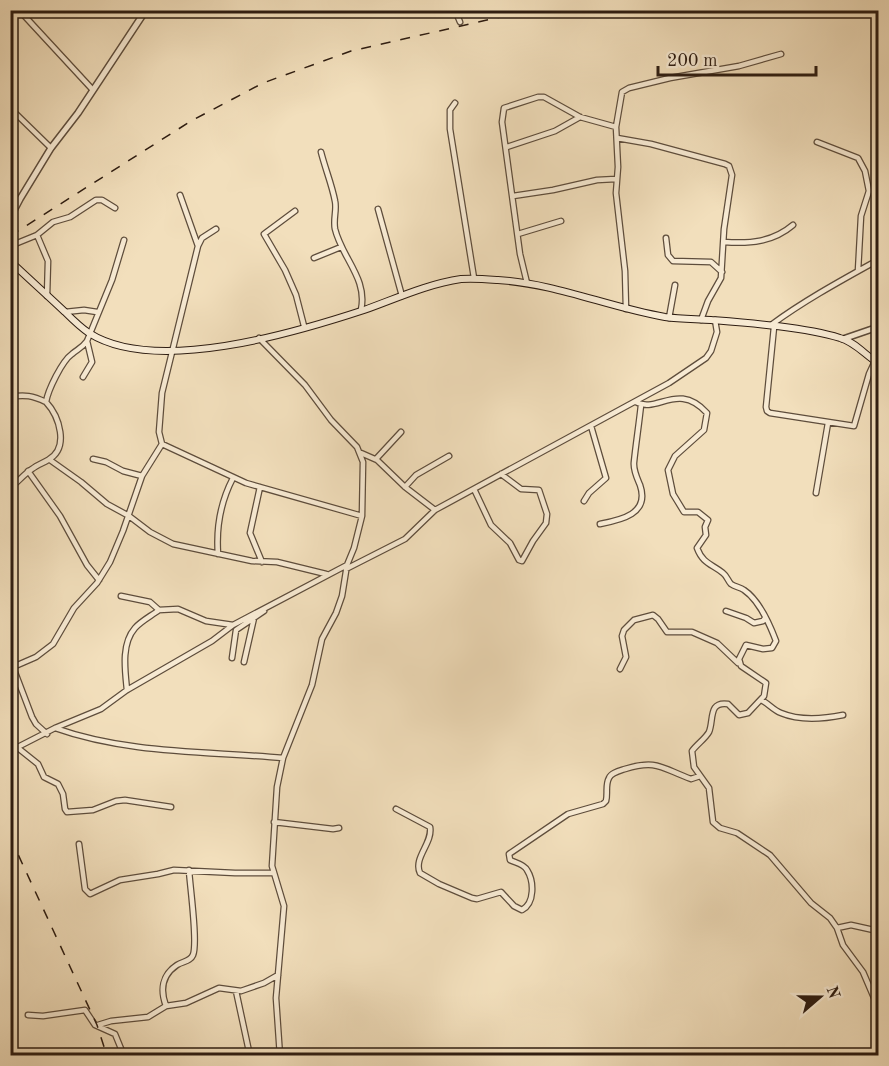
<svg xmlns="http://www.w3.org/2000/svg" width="889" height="1066" font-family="'Old Standard TT',serif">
	<rect width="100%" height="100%" fill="#f2dfbc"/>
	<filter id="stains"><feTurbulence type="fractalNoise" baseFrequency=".00333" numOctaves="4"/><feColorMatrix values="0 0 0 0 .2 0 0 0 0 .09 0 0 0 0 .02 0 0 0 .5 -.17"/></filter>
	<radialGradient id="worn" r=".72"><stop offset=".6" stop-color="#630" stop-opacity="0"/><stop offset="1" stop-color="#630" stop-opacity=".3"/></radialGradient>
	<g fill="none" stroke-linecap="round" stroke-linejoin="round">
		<!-- minor casing -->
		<g stroke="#5e4d3c" stroke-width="7">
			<path id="minor" d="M19,10L92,89
				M455,10L460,22
				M455,103L450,110V129L474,278
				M10,108L51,148
				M617,138L651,144L725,164L729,166L732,175L724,229L721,278L708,301L701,320
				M817,142L858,158L865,171L869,191L861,216L858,271
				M507,147L555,131L580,117
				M321,152C325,168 332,185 335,201C337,210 333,219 335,229C342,258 368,279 361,310
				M180,195L198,246L162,393L159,432L162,444L246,483L362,516
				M513,196L553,190L597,180L616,179
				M378,209L402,296
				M295,211L264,234L285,270L296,295L304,326
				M518,234L561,221
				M37,235L48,261L47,296
				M666,238L668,255L673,261L711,262L722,272
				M724,242C750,244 773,242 793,225
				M10,246L37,235L53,222L70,217L96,200H102L115,208
				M198,246L202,238L216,229
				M314,258L341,247
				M527,283L520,254L502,122L504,108L538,97H544L580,117L616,127
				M626,309L625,271L616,193L618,167L616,127L622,92L629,88L670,78L739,66L781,54
				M65,312L84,310L97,312
				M669,318L675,285
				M771,325C805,300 842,280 878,260
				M774,327L766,407L767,411L770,413L854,426L869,374L875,361
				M259,338L305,385L331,420L357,447L363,462L362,516L354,548L347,565L342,596L336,613L322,639L312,685L283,758L277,787L272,866L284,906L276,998L280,1056
				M83,377L92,362L87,341
				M10,397C25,394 33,396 46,402
				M636,402C657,414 678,381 707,413L704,430L675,456L668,470L673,494L684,512H698L708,520L705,527L706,535L697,548C703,564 712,564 723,573C727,576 728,581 731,584C735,587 740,587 744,590C759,600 770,625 776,641L772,648L763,649L746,645L739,659L741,666L766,683L764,696L748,713L739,715L728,704C708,701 714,720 709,732C705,739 697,744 692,751L694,767L709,788L713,822L720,828L737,833L770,855L811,903L830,918L837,928L843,945L863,972L878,1007
				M361,453L377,460L405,487L435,510
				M93,459L106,462L123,471L142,476
				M376,459L401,432
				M50,460L81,482L107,504L129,516L150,532L173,544L252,561L277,562L326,574
				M28,471L60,516L87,565L99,580
				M260,487L250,533L262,562
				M405,487L416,475L449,456
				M10,488C18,482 24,474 32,469C37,465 43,463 48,460C70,448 59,416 46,402C48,390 62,361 72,354C78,349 82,348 87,341L112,280L124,240
				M474,489L491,525L510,543L519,560L522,561L533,541L546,523L547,514L539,490L521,489L501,474
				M816,493L828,423
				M584,501L589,493L606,478L591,426
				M600,524C621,520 650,514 640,485C637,478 633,470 634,462C636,443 639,424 641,405
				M218,554C216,527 220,503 233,478
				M346,569L405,539L435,510L669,383L706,358L711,351L717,332L715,320
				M121,596L150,602L159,610L178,609L206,621L233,625
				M726,611L746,618L754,623L763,621L765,618
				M232,658L236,630L264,611
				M244,662L254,618
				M620,669L626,657L622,636L624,630L634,620L653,615L658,619L667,632H692L717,643L738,663
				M127,690C125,670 121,644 135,628C141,621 151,616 159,610
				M761,700C768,703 773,710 781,713C800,721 823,719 843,715
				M55,728C128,754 207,751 283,758
				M47,734L36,724L32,717L13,667L36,657L53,644L74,608L97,583L110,562L123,531L142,476L162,444
				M18,748L38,764L44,777L58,784L63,794L65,809L67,812L93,810L116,801L125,800L171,807
				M10,751L55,728L101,709L127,690L212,641L233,625L347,565
				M396,809L430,827C433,843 413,858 420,873L439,884L472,898L477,899L501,892L514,906L522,910C535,903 534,881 527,870C524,864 516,863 510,860L509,854L568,814L603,804L606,801C608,794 605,785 609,778C611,773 619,771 625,769C657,759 661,768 691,779L700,776
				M274,822L333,829L339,828
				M79,844L85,889L90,894L120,880L158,874L174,870L235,873H273
				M837,928L851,925L878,931
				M236,991L250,1056
				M166,1006C160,990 162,975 177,965C183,961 190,962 193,955C198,942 190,887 189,870
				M28,1015L43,1016L85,1010L95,1025L115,1034L124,1056
				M98,1025L111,1021L148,1017L166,1006L186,1003L219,988L241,991L264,983L278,975"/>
		</g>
		<!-- tertiary casing -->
		<g stroke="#5e4d3c" stroke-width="8">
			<path id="tertiary" d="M10,218L20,199L51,148L78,113L146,10
				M843,339L878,327"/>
		</g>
		<!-- secondary casing -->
		<g stroke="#2d1c11" stroke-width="8">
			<path id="secondary" d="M10,261C28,278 47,295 65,312C72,319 80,327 89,333C155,375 294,333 364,310C395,299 427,284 461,279C473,278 485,279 498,280C558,284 607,307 665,317C680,319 696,319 711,320C749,323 804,327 840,338C855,342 865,355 878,363"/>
		</g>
		<!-- minor -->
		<use href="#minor" stroke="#f7ead3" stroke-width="4.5"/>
		<!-- tertiary -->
		<use href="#tertiary" stroke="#f7ead3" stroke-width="5"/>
		<!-- secondary -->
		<use href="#secondary" stroke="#f7ead3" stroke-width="6"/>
		<!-- rail -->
		<path stroke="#2d1c11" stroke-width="1.5" stroke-dasharray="10 10" stroke-linecap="butt" d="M10,236L191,121L263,83L351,51L531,10
			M10,837L97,1025L107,1056"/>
	</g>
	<!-- margin -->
	<rect width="889" height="1066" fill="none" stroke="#f2dfbc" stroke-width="36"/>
	<rect x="12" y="12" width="865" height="1042" fill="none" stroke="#2d1c11" stroke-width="3"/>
	<rect x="18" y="18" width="853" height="1030" fill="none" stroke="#2d1c11" stroke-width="1.5"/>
	<!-- north arrow -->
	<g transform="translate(820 997) rotate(70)" stroke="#f7ead3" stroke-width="4.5" paint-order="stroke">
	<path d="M0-4.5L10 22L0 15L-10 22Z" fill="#2d1c11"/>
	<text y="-9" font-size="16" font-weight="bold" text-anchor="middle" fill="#2d1c11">N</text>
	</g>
	<!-- scale -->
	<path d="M658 66v9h158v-9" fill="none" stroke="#2d1c11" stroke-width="3"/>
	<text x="667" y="66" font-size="18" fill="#2d1c11" stroke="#f7ead3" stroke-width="4.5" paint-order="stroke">200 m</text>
	<rect width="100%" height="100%" filter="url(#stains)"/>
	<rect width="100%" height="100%" fill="url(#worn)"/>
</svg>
